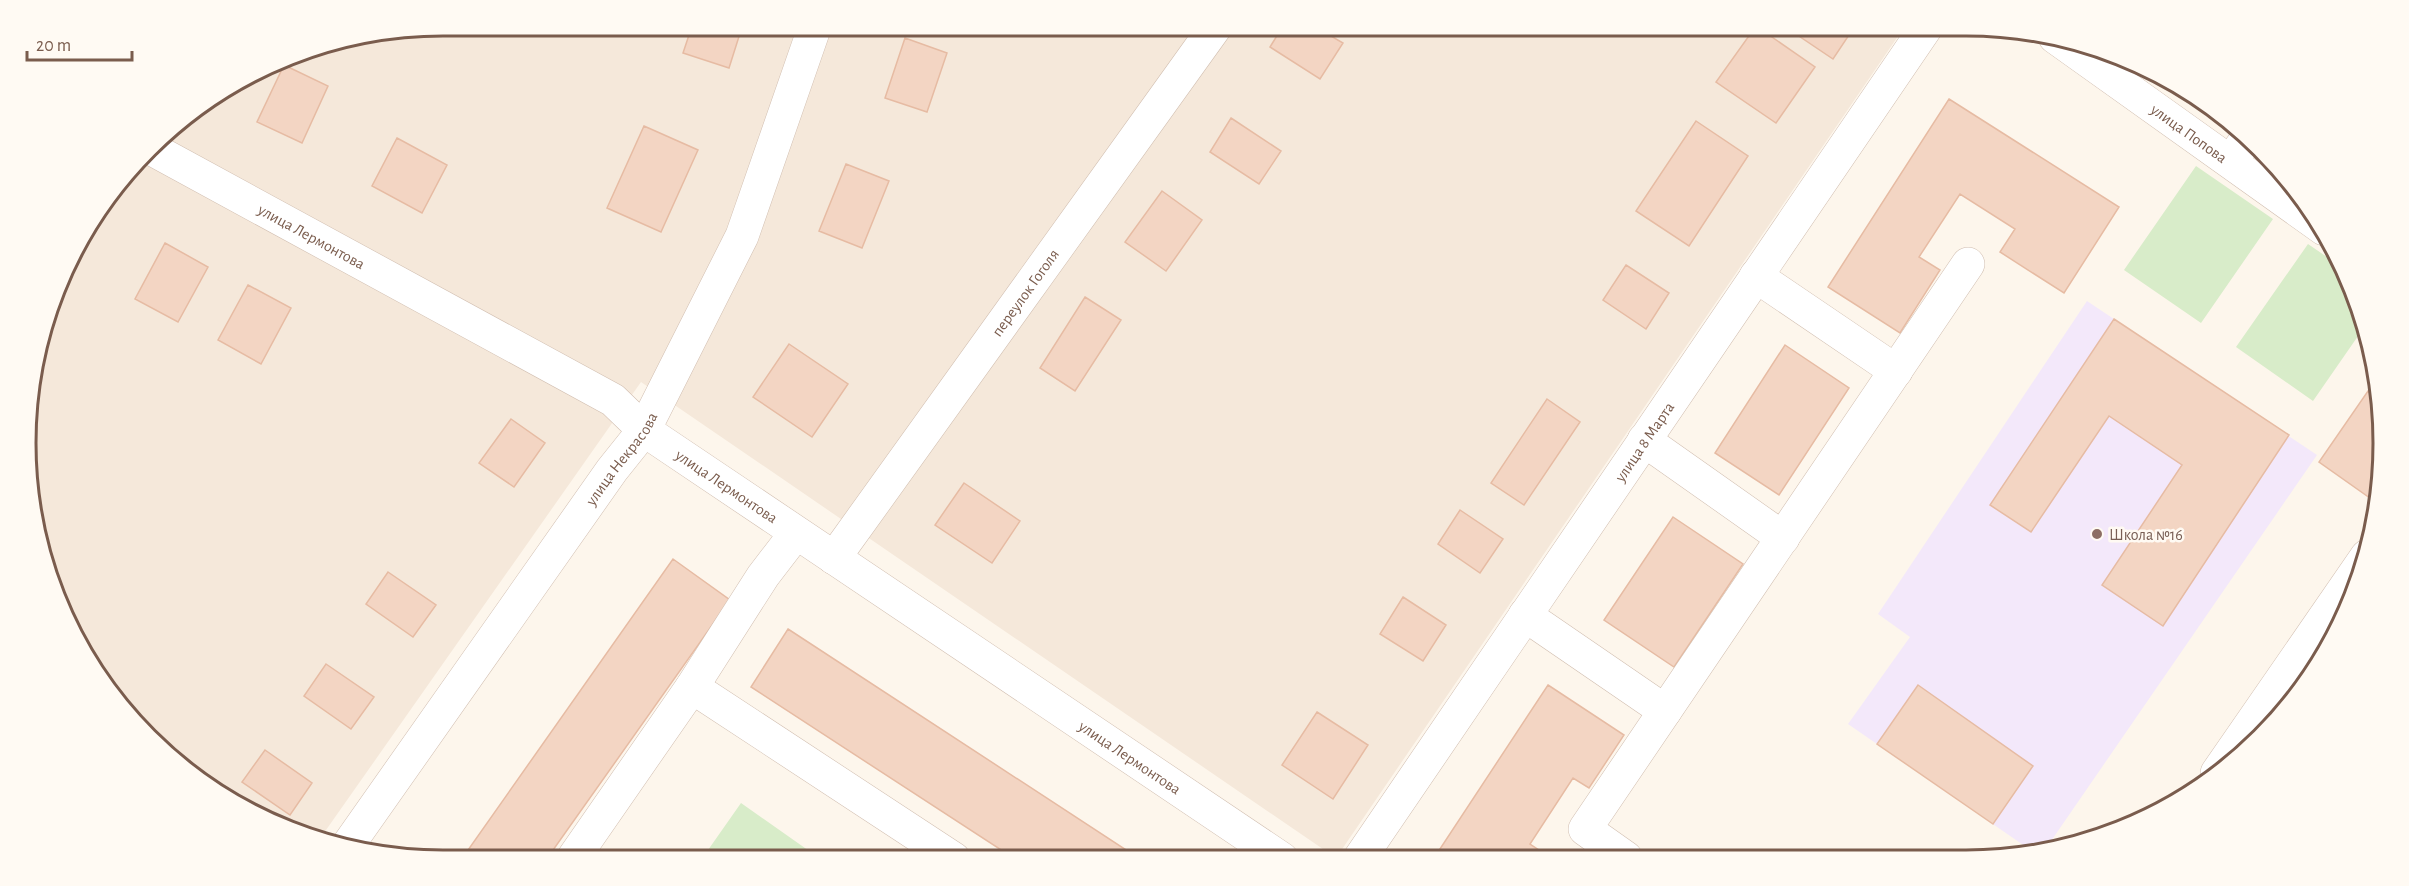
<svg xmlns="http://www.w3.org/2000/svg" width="2409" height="886" font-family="'Alegreya Sans',sans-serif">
	<rect width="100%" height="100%" fill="#fdf6ec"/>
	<!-- residential -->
	<path fill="#f5e8da" d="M443,26H1905L1336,858L641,382L319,840L258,817L189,774L96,675L57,603L34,525L29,388L48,308L81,235L168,129L235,81L308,48Z"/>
	<!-- education -->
	<path fill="#f3e8fa" d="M2087,301L2317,455L2049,844L2029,849L1848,724L1910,637L1878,614Z"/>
	<!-- green -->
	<path fill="#d8ecc9" d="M2196,166L2273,219L2201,323L2124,270Z
		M2308,244L2343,268L2361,309L2365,326L2313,401L2236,347Z
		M741,803L822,860H701Z"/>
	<!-- building -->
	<path fill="#f3d5c3" stroke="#e6bba3" stroke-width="1.5" d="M692,26L742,27L729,68L683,53Z
		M1283,26H1314L1343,43L1320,79L1270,47Z
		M1756,26L1815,67L1776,123L1716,82Z
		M1784,26H1855L1833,59Z
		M905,38L947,53L927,112L885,98Z
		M284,65L328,86L302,143L257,122Z
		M1949,99L2119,207L2064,293L2000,252L2015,229L1960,194L1919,257L1940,270L1900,333L1828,287Z
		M1231,118L1281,151L1259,184L1210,152Z
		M1696,121L1748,156L1689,246L1636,211Z
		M644,126L698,150L661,232L607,208Z
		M397,138L447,165L422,213L372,186Z
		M846,164L889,181L862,248L819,231Z
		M1162,191L1202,220L1166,271L1125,242Z
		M165,243L208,267L178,322L135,299Z
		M1626,265L1669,293L1646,329L1603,300Z
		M248,285L291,308L261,364L218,340Z
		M1085,297L1121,320L1075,391L1040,368Z
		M2114,319L2289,435L2163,626L2102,585L2182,465L2109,416L2031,532L1990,505Z
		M789,344L848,384L812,437L753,397Z
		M1785,345L1849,388L1779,495L1715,453Z
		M2368,391L2380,400L2383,471L2377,503L2319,462Z
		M1547,399L1580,422L1524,505L1491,483Z
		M511,419L545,443L514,487L479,463Z
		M964,483L1020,521L992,563L935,525Z
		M1460,510L1503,539L1480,573L1438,544Z
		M1673,517L1743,564L1674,667L1604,620Z
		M673,559L730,600L546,860H461Z
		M388,572L436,605L413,637L366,604Z
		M1403,597L1446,625L1423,661L1380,634Z
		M788,629L1140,859H1015L751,687Z
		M326,664L374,697L351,729L304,696Z
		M1548,685L1624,735L1589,788L1573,778L1530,844L1551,858H1434Z
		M1918,685L2033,766L1993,824L1877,744Z
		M1317,712L1368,745L1333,799L1282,765Z
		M265,750L312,783L290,815L242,782Z"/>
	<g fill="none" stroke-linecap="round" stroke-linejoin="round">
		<!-- minor casing -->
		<g stroke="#d1beb0" stroke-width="34">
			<g id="minor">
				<path id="s1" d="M2055,37L2324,229"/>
				<path id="s2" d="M152,149L613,400L644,430L1282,859"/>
				<path d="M2231,161L2248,137"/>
				<path d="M1756,276L1896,371"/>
				<path d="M1644,440L1783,538"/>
				<path id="s3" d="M834,558L1216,26"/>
				<path d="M1525,615L1665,711"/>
				<path d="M692,687L954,859"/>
				<path d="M2217,773L2367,556"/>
				<path id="s4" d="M346,848L612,470L644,430L742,236L815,26"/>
				<path id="s5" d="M1360,858L1927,26"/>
				<path d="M1626,858L1585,829L1968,264"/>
				<path d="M572,860L692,687L763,576L796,533"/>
			</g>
		</g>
		<!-- minor -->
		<use href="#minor" stroke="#fff" stroke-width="33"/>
	</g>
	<!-- markers -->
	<circle fill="#8d6e63" stroke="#fffaf3" stroke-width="2" cx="2097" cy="534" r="6"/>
	<g text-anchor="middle" stroke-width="5" stroke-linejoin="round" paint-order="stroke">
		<!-- street labels -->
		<g font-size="16" fill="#7a5c4d" stroke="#fffaf3">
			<text dy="6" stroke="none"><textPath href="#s1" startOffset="165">улица Попова</textPath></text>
			<text dy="6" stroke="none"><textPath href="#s2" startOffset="182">улица Лермонтова</textPath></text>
			<text dy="6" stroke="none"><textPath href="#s3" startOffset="327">переулок Гоголя</textPath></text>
			<text dy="6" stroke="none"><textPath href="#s5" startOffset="504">улица 8 Марта</textPath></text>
			<text dy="6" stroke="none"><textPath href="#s4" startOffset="477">улица Некрасова</textPath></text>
			<text dy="6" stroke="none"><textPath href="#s2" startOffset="668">улица Лермонтова</textPath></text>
			<text dy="6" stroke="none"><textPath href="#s2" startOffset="1154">улица Лермонтова</textPath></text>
		</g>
		<!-- education labels -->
		<g font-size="16" fill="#785e54" stroke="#fffaf3" text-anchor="start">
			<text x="2109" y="540">Школа №16</text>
		</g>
	</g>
	<!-- crop -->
	<path d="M0 0H2409V886H0ZM443 36H1966A407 407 0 0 1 2373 443V443A407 407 0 0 1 1966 850H443A407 407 0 0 1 36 443V443A407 407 0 0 1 443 36Z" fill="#fffaf3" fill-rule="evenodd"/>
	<path fill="none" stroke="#7a5c4d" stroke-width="3" d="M443 36H1966A407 407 0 0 1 2373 443V443A407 407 0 0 1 1966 850H443A407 407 0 0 1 36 443V443A407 407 0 0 1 443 36Z"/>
	<!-- scale -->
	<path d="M27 51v9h105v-9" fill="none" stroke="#7a5c4d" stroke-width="3"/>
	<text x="36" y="51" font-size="18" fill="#7a5c4d" stroke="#fffaf3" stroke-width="4.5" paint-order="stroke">20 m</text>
</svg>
